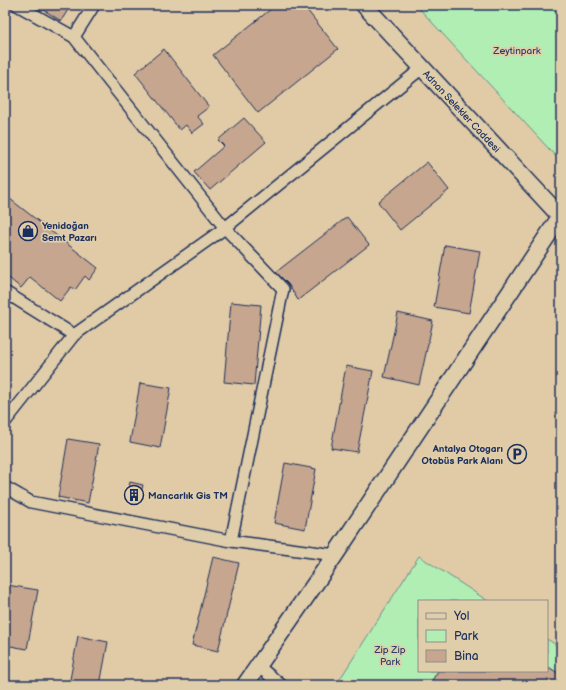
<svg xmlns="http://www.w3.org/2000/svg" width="566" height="690" font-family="'Balsamiq Sans',sans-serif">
	<rect width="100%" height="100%" fill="#e1cba7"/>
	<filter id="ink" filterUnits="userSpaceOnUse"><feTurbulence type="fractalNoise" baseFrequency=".025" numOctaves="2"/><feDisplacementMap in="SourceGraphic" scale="8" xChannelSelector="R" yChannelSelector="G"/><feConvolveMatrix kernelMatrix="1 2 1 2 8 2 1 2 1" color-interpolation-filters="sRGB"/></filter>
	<g filter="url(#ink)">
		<!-- green -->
		<path fill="#b1eeb4" stroke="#668e89" d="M416,5H561V162Z
			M419,556L488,601H419V671H547V639L561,648V685H336Z"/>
		<!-- building -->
		<path fill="#c6a68e" stroke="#1b2f5e" d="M36,5H71L61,21Z
			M276,5H303L338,49L258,113L213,55Z
			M164,49L209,107L197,116L204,124L192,133L186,125L180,130L135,73Z
			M244,118L266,142L210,190L194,172L224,146L218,140Z
			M427,162L449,190L400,230L378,202Z
			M5,195L98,268L89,280L85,276L75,290L71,287L60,301L30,277L21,288L5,275Z
			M347,217L369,245L298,300L288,284L276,272Z
			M445,245L480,251L469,313L434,307Z
			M231,302L261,305L254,385L224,382Z
			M398,313L433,321L419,385L384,377Z
			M346,366L373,371L357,452L331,448Z
			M140,383L171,388L160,448L130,442Z
			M68,439L99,444L88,503L58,497Z
			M285,463L316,469L305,529L274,523Z
			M130,482L143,485L139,501L126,499Z
			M213,557L239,563L218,651L192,645Z
			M7,585L38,590L27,649L5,645V595Z
			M78,636L108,642L100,685H69Z
			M547,666L561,675V685H429L438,671H547Z"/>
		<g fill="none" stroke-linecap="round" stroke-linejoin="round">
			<!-- street casing -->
			<g stroke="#1b2f5e" stroke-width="14">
				<path id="street" d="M17,5L74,37L225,228L283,289L231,541
					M74,37L94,5
					M5,292L74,335
					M5,422L74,335L225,228L422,68
					M5,487L31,502L231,541L335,555
					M258,666L281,685"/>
			</g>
			<!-- secondary casing -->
			<g stroke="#1b2f5e" stroke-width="19">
				<path id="secondary" d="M364,5L561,217
					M245,685L335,555L560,217"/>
			</g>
			<!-- street -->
			<use href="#street" stroke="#e0ceab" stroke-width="11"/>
			<!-- secondary -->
			<use href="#secondary" stroke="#e0ceab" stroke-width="16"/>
		</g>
	</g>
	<!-- icons -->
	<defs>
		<g id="shop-ring" transform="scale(1)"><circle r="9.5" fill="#e0ceab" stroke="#1b2f5e" stroke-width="1.5"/><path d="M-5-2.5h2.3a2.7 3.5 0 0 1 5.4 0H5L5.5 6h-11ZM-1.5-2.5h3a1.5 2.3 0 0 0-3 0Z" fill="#1b2f5e"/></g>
		<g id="parking-ring" transform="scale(1)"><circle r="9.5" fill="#e0ceab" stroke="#1b2f5e" stroke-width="1.5"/><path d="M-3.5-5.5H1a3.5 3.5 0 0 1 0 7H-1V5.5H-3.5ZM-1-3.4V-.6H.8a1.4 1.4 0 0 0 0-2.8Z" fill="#1b2f5e"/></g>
		<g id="building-ring" transform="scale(1)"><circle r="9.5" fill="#e0ceab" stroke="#1b2f5e" stroke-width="1.5"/><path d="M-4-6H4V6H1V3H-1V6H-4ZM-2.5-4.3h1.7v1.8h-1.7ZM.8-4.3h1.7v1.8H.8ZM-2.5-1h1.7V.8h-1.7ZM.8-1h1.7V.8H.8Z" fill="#1b2f5e"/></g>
	</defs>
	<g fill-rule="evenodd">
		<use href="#shop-ring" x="28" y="231"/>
		<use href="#parking-ring" x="517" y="454"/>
		<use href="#building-ring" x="134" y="495"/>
	</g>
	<g text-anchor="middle" stroke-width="3.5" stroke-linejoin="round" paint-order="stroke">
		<!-- park labels -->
		<g font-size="10" fill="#2a4267" stroke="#e0ceab">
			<text x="517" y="54">Zeytinpark</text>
			<text x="390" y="653">Zip Zip<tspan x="390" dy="12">Park</tspan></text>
		</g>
		<!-- street labels -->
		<g font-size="10" fill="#1b2f5e" stroke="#e0ceab">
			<text transform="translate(462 111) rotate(47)" y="4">Adnan Selekler Caddesi</text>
		</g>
		<!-- poi labels -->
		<g font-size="10" font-weight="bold" fill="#1b2f5e" stroke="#e0ceab" text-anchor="start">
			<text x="42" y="229">Yenidoğan<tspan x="42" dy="12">Semt Pazarı</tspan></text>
			<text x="503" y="452" text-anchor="end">Antalya Otogarı<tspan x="503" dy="12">Otobüs Park Alanı</tspan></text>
			<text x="148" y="499">Mancarlık Gis TM</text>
		</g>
	</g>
	<!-- margin -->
	<rect width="566" height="690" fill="none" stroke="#e0ceab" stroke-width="20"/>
	<rect x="10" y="10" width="546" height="670" fill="none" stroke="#1b2f5e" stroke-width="1.5" filter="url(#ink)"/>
	<!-- legend -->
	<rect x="418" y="600" width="130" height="72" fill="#e0ceab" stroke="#918e8c"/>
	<rect x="426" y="613" width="20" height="6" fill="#e0ceab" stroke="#918e8c"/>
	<text x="454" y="620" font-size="12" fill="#1b2f5e">Yol</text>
	<rect x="426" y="630" width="20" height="12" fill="#b1eeb4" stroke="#918e8c"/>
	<text x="454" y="640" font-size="12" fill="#1b2f5e">Park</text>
	<rect x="426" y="650" width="20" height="12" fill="#c6a68e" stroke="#918e8c"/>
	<text x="454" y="660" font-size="12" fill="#1b2f5e">Bina</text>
</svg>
